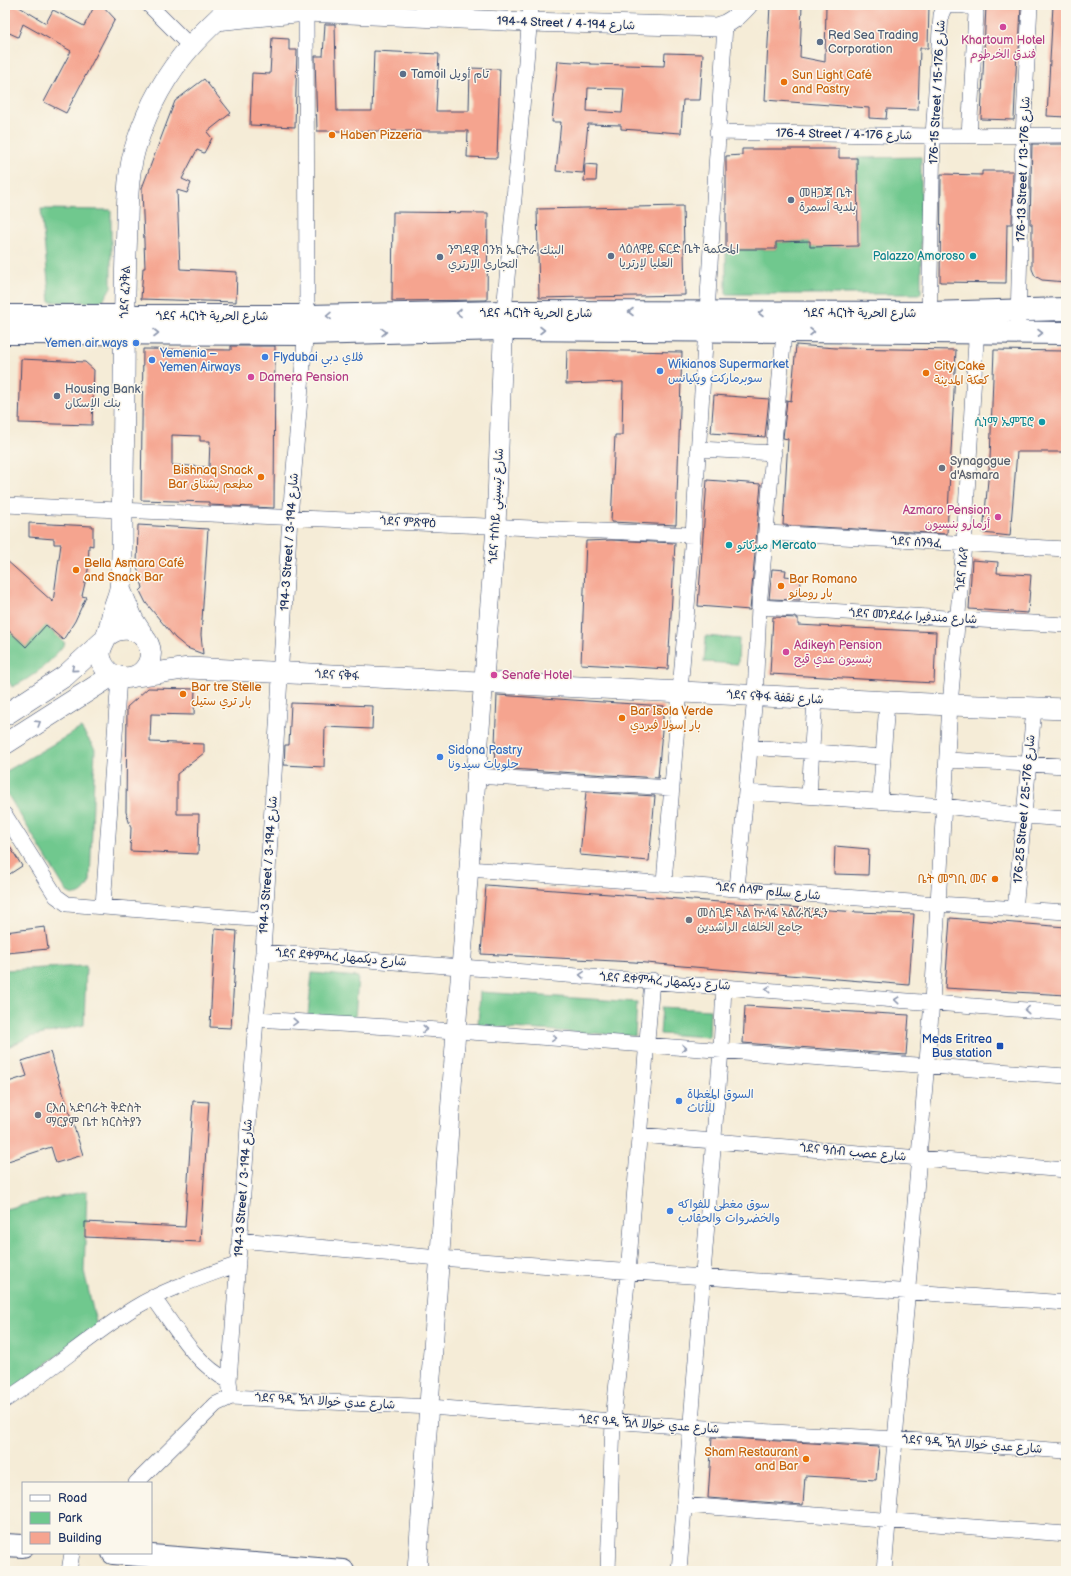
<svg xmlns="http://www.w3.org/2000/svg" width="1071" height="1576" font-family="'Balsamiq Sans','Playpen Sans Arabic','Noto Sans Ethiopic',sans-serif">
	<rect width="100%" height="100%" fill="#fbf7ec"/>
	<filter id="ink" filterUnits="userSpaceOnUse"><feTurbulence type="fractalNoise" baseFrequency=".025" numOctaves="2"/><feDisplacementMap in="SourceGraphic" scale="8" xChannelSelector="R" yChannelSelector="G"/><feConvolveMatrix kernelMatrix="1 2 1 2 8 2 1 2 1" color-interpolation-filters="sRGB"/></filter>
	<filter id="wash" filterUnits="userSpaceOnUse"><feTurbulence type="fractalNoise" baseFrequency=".012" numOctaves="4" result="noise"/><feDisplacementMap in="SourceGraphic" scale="16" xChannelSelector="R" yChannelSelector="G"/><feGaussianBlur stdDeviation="0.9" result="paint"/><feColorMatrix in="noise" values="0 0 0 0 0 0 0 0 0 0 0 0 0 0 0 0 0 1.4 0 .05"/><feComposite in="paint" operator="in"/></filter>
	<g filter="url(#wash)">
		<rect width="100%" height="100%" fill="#f5ecd7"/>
		<!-- green -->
		<path fill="#6fc88e" stroke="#457c76" d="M921,157V294H726V249H776V242L810,241V247L858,246L857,158Z
			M41,209L111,210V287L104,299L97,302H50Z
			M42,622L65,643C51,662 34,677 12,687L5,674V627L26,647L38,634L35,630Z
			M706,636L739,639L738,664L704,662Z
			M81,728L95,749L90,881C85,892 78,899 67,892L5,790V772Z
			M86,966L84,1025L30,1037L5,1048V970Z
			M312,973L358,977L355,1019L308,1015Z
			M480,992L637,1002L635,1036L478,1026Z
			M662,1007L710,1010L709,1037L660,1034Z
			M87,1191L84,1271L97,1327L5,1394V1209Z"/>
		<g id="blocks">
			<!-- building -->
			<path fill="#f5a48f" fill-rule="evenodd" d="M5,5H16L46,23L53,10L84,26L95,5H102L115,19L66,113L44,102L71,51L23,24L18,37L5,31Z
				M770,5H802L800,57L825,62L826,5H929L928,48H920L918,110L887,109L886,119L869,118V108L765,100Z
				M986,5H1021L1019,51H1017L1014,120L981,119Z
				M1053,5H1066V117L1047,116Z
				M325,24H335L337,111H372L374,51L439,54L436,111H469L470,68L500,69L497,158L467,157L468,131H317L315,56H323Z
				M272,38L289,39V50H297L295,127L250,125L252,73L270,74Z
				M665,53L703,54L700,100H683L681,133L621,129V125L588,124L583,173L556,171L561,122H552L558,61L590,63V64L664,66ZM588,88L624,89L622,113L587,111Z
				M204,79L231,113L207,132L212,138L204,153L197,150L182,179L191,183L187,193L177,190L180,269L237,272L236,302L141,299L143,268H145L142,188L175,101Z
				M1032,144H1066V282L1042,280L1035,276L1032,269V224H1030Z
				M742,149H839V158H857L858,246L810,247V241L776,242V249H726V156L742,155Z
				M585,164L597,165L596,181H584Z
				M982,171H1013L1012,224H1007L1006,283L940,282L941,174L982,175Z
				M683,206L685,295L539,298L537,209Z
				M393,212L488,213L487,300L392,301Z
				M796,345L836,348L956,350L947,534L783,525L788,439L783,438L787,400L791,401Z
				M231,346H275L274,508L209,505V502L141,500L143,349L231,350ZM172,435L200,436V441H210L209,467L172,465Z
				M567,350L682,352L676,525L611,522L615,435H622L623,382L566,384Z
				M994,350L1066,351L1064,452H1017L1010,536L983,533L990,459Z
				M21,359L85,362L94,370L92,425L19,423Z
				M714,395L769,399L765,437L711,433Z
				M707,480L761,484L750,610L698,606Z
				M29,523L93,526V546L89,545L88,570L82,596L86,597L75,621L63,640L46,625L26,647L5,627V559L53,602L61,544H54V539L29,537Z
				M138,525L208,529L201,635L203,654L187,648L175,638L146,603L140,591L143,588L137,566Z
				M611,540L675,543L668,669L581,664L586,541Z
				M972,560L998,562L997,573L1031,575L1028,613L969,609Z
				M772,569L786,570L785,576L801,578L800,600L769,599Z
				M773,617L798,618V625L936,632L934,683L770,674Z
				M148,688L195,689L194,715L151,714L150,742L204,744V753L177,774V814H199L198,854L130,851L131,828L126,812L127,707Z
				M497,695L664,706L658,778L494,768Z
				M291,703L373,706L372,729L325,727L324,767L284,765L285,745H289Z
				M586,792L655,796L649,861L580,855Z
				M5,839L22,866L5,877Z
				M835,846L869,849L868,875L834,874Z
				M486,885L857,912L914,914L909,985L634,962L481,954Z
				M950,918L1066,927V995L945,988Z
				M45,927L48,949L7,953L5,932Z
				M215,929L237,931L231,1028L210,1027Z
				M745,1006L909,1015L906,1055L743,1043Z
				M50,1052L83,1155L56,1163L51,1147L5,1162V1083L27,1076L22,1061Z
				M193,1101L209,1102L200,1242L85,1237V1222L185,1227Z
				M712,1437L879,1447L876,1480L805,1476L803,1505L708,1498Z"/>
		</g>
	</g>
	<g filter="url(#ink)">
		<use href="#blocks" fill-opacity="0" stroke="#3c4b70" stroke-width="1"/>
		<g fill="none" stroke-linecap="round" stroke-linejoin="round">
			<!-- minor casing -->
			<g stroke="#3c4b70" stroke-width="16">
				<path id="minor" d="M149,5L190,46
					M717,132L933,136L1066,135
					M504,312L531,5
					M1018,320L1023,136L1030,5
					M929,322L933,136L941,15L945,6C955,6 972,2 976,13L969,136
					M699,449L774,453
					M5,505L693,535
					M767,533L1066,549
					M759,607L1066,625
					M750,747L882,757
					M947,760L1066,766
					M476,776L672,788
					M746,792L945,806L1025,816L1066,819
					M809,796L815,699
					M880,801L887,702
					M5,815L56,896L67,904L264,920
					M469,869L938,904L1066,912
					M664,882L693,535L725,25
					M737,888L755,696L759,607L785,322
					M103,906L119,677
					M1015,910L1034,709
					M263,952L1066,1013
					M256,1019L456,1031L1066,1076
					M640,1135L1066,1170
					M239,1240L439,1258L1066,1303
					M153,1297C175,1327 195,1364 229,1381
					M231,1397L229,1381L256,1019L263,952L290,517L307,316L306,5
					M5,1400C50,1372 89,1336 134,1308C166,1289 203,1277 238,1264
					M136,1483L216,1404L231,1397L430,1407L690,1427L895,1439L1066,1451
					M684,1505L1066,1534
					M69,1571L72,1553
					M608,1571L613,1421L628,1273L652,980
					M679,1571L721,1050L724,986
					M884,1571L932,1002L950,705L964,544L977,324"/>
			</g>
			<!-- tertiary casing -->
			<g stroke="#3c4b70" stroke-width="20">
				<path id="tertiary" d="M216,21L306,12L528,22L716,27C730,24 738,16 748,5
					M417,1571L456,1031L496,527L504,314"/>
			</g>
			<!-- secondary casing -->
			<g stroke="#3c4b70" stroke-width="22">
				<path id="secondary" d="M120,589L133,620L144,637
					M107,636C134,615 165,648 143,671C130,683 108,678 102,662C97,651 103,645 107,635C110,628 111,619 113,611C115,603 119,595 120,588C123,565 122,540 122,517C125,429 123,341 126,253C128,217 125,177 137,142C148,108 167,73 191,46C204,31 218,19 232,5
					M136,676L189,668L950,705L1066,709
					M5,715L65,676L102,642
					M5,744L113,675"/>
			</g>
			<!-- primary casing -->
			<g stroke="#3c4b70" stroke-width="24">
				<path id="primary" d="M5,316H307L504,312L930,313L1066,309
					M5,333L306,334L503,329L1066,333"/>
			</g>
			<!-- trunk casing -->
			<g stroke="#3c4b70" stroke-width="24">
				<path id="trunk" d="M5,1545L23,1546
					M113,1553L343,1571"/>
			</g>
			<!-- minor -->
			<use href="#minor" stroke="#fff" stroke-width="15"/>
			<!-- tertiary -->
			<use href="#tertiary" stroke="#fff" stroke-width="19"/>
			<!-- secondary -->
			<use href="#secondary" stroke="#fff" stroke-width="21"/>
			<!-- primary -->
			<use href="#primary" stroke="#fff" stroke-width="22"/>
			<!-- trunk -->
			<use href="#trunk" stroke="#fff" stroke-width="22"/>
		</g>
		<!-- one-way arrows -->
		<defs><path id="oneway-chevron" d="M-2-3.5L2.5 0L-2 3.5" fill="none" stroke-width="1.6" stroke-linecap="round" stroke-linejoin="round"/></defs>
		<g stroke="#8d97ae">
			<use href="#oneway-chevron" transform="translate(631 312) rotate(-180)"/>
			<use href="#oneway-chevron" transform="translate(459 313) rotate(179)"/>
			<use href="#oneway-chevron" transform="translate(761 313) rotate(-180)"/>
			<use href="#oneway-chevron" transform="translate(329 316) rotate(179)"/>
			<use href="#oneway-chevron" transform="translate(542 330)"/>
			<use href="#oneway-chevron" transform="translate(384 332) rotate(-1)"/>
			<use href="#oneway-chevron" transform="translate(812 332)"/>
			<use href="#oneway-chevron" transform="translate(156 333)"/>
			<use href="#oneway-chevron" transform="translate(1040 333)"/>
			<use href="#oneway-chevron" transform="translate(74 669) rotate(140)"/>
			<use href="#oneway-chevron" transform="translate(38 723) rotate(-32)"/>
			<use href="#oneway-chevron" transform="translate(582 975) rotate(-176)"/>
			<use href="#oneway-chevron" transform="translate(768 989) rotate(-175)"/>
			<use href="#oneway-chevron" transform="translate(897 1000) rotate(-175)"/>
			<use href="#oneway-chevron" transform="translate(1027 1010) rotate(-176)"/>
			<use href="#oneway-chevron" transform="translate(295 1022) rotate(3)"/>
			<use href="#oneway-chevron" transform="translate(425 1029) rotate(3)"/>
			<use href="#oneway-chevron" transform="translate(554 1038) rotate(4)"/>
			<use href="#oneway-chevron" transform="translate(684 1048) rotate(3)"/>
		</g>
	</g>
	<!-- markers -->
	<g fill="#d1479c" stroke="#fbf7ec" stroke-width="1.5">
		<circle cx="1003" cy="27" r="4"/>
		<circle cx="251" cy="377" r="4"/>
		<circle cx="998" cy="517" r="4"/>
		<circle cx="786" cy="652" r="4"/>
		<circle cx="494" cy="675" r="4"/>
	</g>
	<g fill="#5c6f8a" stroke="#fbf7ec" stroke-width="1.5">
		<circle cx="820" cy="42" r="4"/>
		<circle cx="403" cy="74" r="4"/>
		<circle cx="791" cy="200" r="4"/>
		<circle cx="611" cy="256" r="4"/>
		<circle cx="440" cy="257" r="4"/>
		<circle cx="57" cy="396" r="4"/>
	</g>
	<g fill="#e8710a" stroke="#fbf7ec" stroke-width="1.5">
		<circle cx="784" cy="82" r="4"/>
		<circle cx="332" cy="135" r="4"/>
		<circle cx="926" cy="373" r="4"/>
		<circle cx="261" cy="477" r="4"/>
		<circle cx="76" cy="570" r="4"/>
		<circle cx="781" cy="586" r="4"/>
		<circle cx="183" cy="694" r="4"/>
		<circle cx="622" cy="718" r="4"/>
		<circle cx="995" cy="879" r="4"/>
		<circle cx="806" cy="1459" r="4"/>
	</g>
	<g fill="#0f9aa8" stroke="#fbf7ec" stroke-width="1.5">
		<circle cx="973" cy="256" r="4"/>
		<circle cx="1042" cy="422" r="4"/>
		<circle cx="729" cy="545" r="4"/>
	</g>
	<g fill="#3f7fe0" stroke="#fbf7ec" stroke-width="1.5">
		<circle cx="136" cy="343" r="4"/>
		<circle cx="265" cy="357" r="4"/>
		<circle cx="152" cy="360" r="4"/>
		<circle cx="660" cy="371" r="4"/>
		<circle cx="440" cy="757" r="4"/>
		<circle cx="679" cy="1101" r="4"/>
		<circle cx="670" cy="1211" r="4"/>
	</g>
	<g fill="#6b7280" stroke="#fbf7ec" stroke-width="1.5">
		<circle cx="942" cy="468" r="4"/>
		<circle cx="689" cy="920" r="4"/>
		<circle cx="38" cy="1115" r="4"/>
	</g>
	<rect fill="#1a4fb4" stroke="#fbf7ec" stroke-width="1.5" x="996" y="1042" width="8" height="8" rx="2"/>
	<g text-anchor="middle" stroke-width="3" stroke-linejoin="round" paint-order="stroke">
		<!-- street labels -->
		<g font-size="12" fill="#1b2f5e" stroke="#fbf7ec">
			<text transform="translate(566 23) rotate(2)" y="4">194-4 Street / شارع 194-4</text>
			<text transform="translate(937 92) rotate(-87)" y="4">176-15 Street / شارع 176-15</text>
			<text transform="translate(844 134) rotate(1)" y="4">176-4 Street / شارع 176-4</text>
			<text transform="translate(1023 169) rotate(-88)" y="4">176-13 Street / شارع 176-13</text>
			<text transform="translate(125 292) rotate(-88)" y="4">ጎደና ፈንቅል</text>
			<text x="536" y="317">ጎደና ሓርነት شارع الحرية</text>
			<text x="860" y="317">ጎደና ሓርነት شارع الحرية</text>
			<text x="212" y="320">ጎደና ሓርነት شارع الحرية</text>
			<text transform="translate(496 506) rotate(-87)" y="4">ጎደና ተሰነይ شارع تيسيني</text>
			<text transform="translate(408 522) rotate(3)" y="4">ጎደና ምጽዋዕ</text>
			<text transform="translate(289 542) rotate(-86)" y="4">194-3 Street / شارع 194-3</text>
			<text transform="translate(916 542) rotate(3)" y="4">ጎደና ሰንዓፈ</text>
			<text transform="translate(962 569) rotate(-85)" y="4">ጎደና ሰራየ</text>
			<text transform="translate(913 616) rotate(3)" y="4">ጎደና መንደፈራ شارع مندفيرا</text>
			<text transform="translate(337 675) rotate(3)" y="4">ጎደና ናቅፋ</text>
			<text transform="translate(775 697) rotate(3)" y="4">ጎደና ናቅፋ شارع نقفة</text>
			<text transform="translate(1024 809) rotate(-85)" y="4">176-25 Street / شارع 176-25</text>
			<text transform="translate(268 865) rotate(-86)" y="4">194-3 Street / شارع 194-3</text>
			<text transform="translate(768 891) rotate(5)" y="4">ጎደና ሰላም شارع سلام</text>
			<text transform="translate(341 957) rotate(4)" y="4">ጎደና ደቀምሓረ شارع ديكمهار</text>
			<text transform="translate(665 981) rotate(4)" y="4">ጎደና ደቀምሓረ شارع ديكمهار</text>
			<text transform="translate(853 1152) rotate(5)" y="4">ጎደና ዓሰብ شارع عصب</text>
			<text transform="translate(243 1188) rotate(-86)" y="4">194-3 Street / شارع 194-3</text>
			<text transform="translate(325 1401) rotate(3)" y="4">ጎደና ዓዲ ዃላ شارع عدي خوالا</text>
			<text transform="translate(649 1424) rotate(4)" y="4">ጎደና ዓዲ ዃላ شارع عدي خوالا</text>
			<text transform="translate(972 1444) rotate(4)" y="4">ጎደና ዓዲ ዃላ شارع عدي خوالا</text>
		</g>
		<!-- service labels -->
		<g font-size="12" fill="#4e5e75" stroke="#fbf7ec" text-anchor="start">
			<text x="828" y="39">Red Sea Trading<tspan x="828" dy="14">Corporation</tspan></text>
			<text x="411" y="78">Tamoil تام أويل</text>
			<text x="799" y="197">መዘጋጃ ቤት<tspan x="799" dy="14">بلدية أسمرة</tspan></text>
			<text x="619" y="253">ላዕለዋይ ፍርድ ቤት المحكمة<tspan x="619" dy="14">العليا لإرتريا</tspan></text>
			<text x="448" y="254">ንግዳዊ ባንክ ኤርትራ البنك<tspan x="448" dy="14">التجاري الإرتري</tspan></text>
			<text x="65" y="393">Housing Bank<tspan x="65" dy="14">بنك الإسكان</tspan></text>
		</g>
		<!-- hotel labels -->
		<g font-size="12" fill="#b23c85" stroke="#fbf7ec" text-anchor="start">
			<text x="1003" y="44" text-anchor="middle">Khartoum Hotel<tspan x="1003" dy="14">فندق الخرطوم</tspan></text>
			<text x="259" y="381">Damera Pension</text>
			<text x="990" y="514" text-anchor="end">Azmaro Pension<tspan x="990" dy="14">أزمارو بنسيون</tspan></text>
			<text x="794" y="649">Adikeyh Pension<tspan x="794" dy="14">بنسيون عدي قيح</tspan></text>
			<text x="502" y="679">Senafe Hotel</text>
		</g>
		<!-- food labels -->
		<g font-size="12" fill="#c56008" stroke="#fbf7ec" text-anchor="start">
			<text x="792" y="79">Sun Light Café<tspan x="792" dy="14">and Pastry</tspan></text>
			<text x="340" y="139">Haben Pizzeria</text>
			<text x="934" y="370">City Cake<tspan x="934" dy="14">كعكة المدينة</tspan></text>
			<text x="253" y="474" text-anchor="end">Bishnaq Snack<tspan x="253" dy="14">Bar مطعم بشناق</tspan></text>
			<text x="84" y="567">Bella Asmara Café<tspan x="84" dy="14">and Snack Bar</tspan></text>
			<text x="789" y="583">Bar Romano<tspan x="789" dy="14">بار رومانو</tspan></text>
			<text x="191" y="691">Bar tre Stelle<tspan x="191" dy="14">بار تري ستيل</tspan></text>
			<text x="630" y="715">Bar Isola Verde<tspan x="630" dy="14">بار إسولا فيردي</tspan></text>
			<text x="987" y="883" text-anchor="end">ቤት መግቢ መና</text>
			<text x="798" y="1456" text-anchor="end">Sham Restaurant<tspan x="798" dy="14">and Bar</tspan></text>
		</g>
		<!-- culture labels -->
		<g font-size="12" fill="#0d838f" stroke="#fbf7ec" text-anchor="end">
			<text x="965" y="260">Palazzo Amoroso</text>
			<text x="1034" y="426">ሲነማ ኤምፔሮ</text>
			<text x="737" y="549" text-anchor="start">ميركاتو Mercato</text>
		</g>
		<!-- shop labels -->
		<g font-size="12" fill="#366cbe" stroke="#fbf7ec" text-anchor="start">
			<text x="128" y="347" text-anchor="end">Yemen air ways</text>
			<text x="160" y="357">Yemenia –<tspan x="160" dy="14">Yemen Airways</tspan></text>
			<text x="273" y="361">Flydubai فلاي دبي</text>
			<text x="668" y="368">Wikianos Supermarket<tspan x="668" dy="14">سوبرماركت ويكيانس</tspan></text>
			<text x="448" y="754">Sidona Pastry<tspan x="448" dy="14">حلويات سيدونا</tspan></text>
			<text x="687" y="1098">السوق المغطاة<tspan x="687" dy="14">للأثاث</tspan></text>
			<text x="678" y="1208">سوق مغطى للفواكه<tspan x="678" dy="14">والخضروات والحقائب</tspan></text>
		</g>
		<!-- worship labels -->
		<g font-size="12" fill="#5b616d" stroke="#fbf7ec" text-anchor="start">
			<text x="950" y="465">Synagogue<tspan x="950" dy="14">d'Asmara</tspan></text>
			<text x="697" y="917">መስጊድ ኣል ኵላፋ ኣልራሺዲን<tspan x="697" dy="14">جامع الخلفاء الراشدين</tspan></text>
			<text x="46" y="1112">ርእሰ ኣድባራት ቅድስት<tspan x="46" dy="14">ማርያም ቤተ ክርስትያን</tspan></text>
		</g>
		<!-- transit labels -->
		<g font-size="12" fill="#164399" stroke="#fbf7ec" text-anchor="end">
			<text x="992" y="1043">Meds Eritrea<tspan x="992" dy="14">Bus station</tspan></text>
		</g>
	</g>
	<!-- margin -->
	<rect width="1071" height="1576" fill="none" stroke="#fbf7ec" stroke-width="20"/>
	<!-- legend -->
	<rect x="22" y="1482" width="130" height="72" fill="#fbf7ec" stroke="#a1a7b3"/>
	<rect x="30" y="1495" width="20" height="6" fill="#ffffff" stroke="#a1a7b3"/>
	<text x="58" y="1502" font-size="12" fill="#1b2f5e">Road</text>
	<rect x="30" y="1512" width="20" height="12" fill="#6fc88e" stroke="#a1a7b3"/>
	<text x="58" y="1522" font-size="12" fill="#1b2f5e">Park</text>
	<rect x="30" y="1532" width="20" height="12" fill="#f5a48f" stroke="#a1a7b3"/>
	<text x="58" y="1542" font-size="12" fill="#1b2f5e">Building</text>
</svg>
